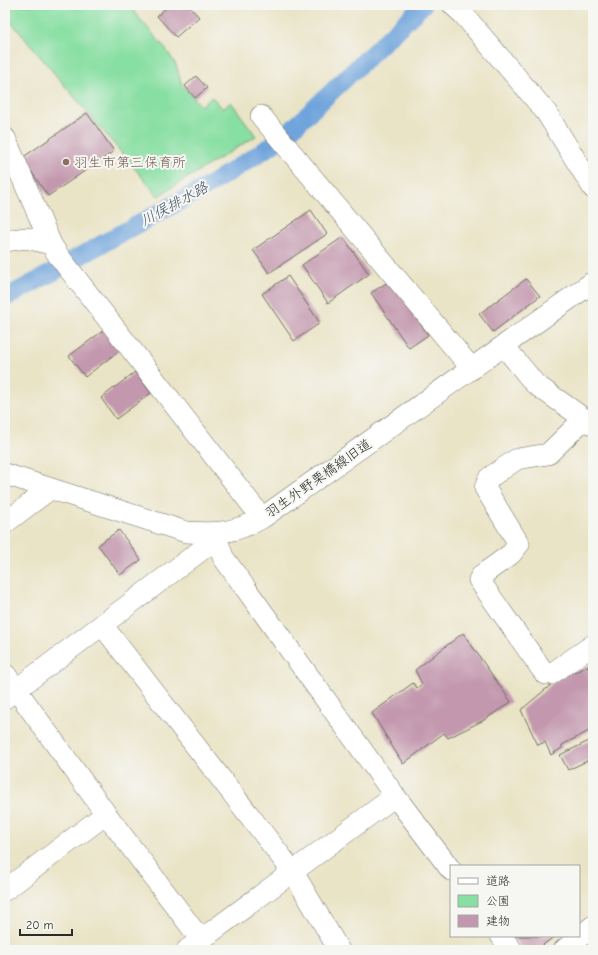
<svg xmlns="http://www.w3.org/2000/svg" width="598" height="955" font-family="'Comic Neue','Klee One',sans-serif">
	<rect width="100%" height="100%" fill="#f6f6f2"/>
	<filter id="ink" filterUnits="userSpaceOnUse"><feTurbulence type="fractalNoise" baseFrequency=".025" numOctaves="2"/><feDisplacementMap in="SourceGraphic" scale="8" xChannelSelector="R" yChannelSelector="G"/><feConvolveMatrix kernelMatrix="1 2 1 2 8 2 1 2 1" color-interpolation-filters="sRGB"/></filter>
	<filter id="wash" filterUnits="userSpaceOnUse"><feTurbulence type="fractalNoise" baseFrequency=".012" numOctaves="4" result="noise"/><feDisplacementMap in="SourceGraphic" scale="16" xChannelSelector="R" yChannelSelector="G"/><feGaussianBlur stdDeviation="0.9" result="paint"/><feColorMatrix in="noise" values="0 0 0 0 0 0 0 0 0 0 0 0 0 0 0 0 0 1.4 0 .05"/><feComposite in="paint" operator="in"/></filter>
	<g filter="url(#wash)">
		<rect width="100%" height="100%" fill="#eae4c7"/>
		<!-- green -->
		<path fill="#88dfa3" stroke="#5a8567" d="M5,5H140L134,12L165,48L176,65L182,85L201,106L212,97L223,109L231,102L256,136L158,196L5,15Z"/>
		<g fill="none" stroke-linecap="round" stroke-linejoin="round">
			<!-- canal -->
			<path stroke="#70a4dc" stroke-width="18" d="M288,133L423,5
				M71,261L206,187L274,144
				M5,298L57,270"/>
		</g>
		<g id="blocks">
			<!-- building -->
			<path fill="#c398ae" d="M169,5H188L199,17L176,37L157,16Z
				M196,76L207,88L195,98L185,86Z
				M87,113L114,151L48,196L22,158Z
				M311,210L327,234L269,273L253,250Z
				M343,237L369,274L328,303L302,265Z
				M288,276L320,323L294,341L262,294Z
				M526,279L540,296L493,332L479,314Z
				M391,280L428,335L409,348L371,293Z
				M104,330L120,350L85,377L69,356Z
				M135,372L151,393L116,419L101,398Z
				M119,530L141,560L120,575L98,545Z
				M463,633L511,702L484,720L448,738L444,733L403,764L372,713L413,683L417,688L422,684L415,670Z
				M593,658V729L562,745V748L551,755L545,742L538,745L521,710L571,668L575,672L590,665V660Z
				M593,739V758L568,770L560,755Z
				M511,936H555L536,950H523Z"/>
		</g>
	</g>
	<g filter="url(#ink)">
		<use href="#blocks" fill-opacity="0" stroke="#6e6c62" stroke-width="1"/>
		<g fill="none" stroke-linecap="round" stroke-linejoin="round">
			<!-- minor casing -->
			<g stroke="#6e6c62" stroke-width="22">
				<path id="minor" d="M453,5L463,14L546,112L593,188
					M261,116L472,369
					M5,138L51,244L58,255L262,518
					M5,241L26,238L51,244
					M504,346L535,384L593,425
					M584,419L548,454L517,459L489,478L485,488L519,544L511,554L482,575L479,580L545,674H551L593,645
					M5,474L186,532C217,534 235,533 262,518L593,282
					M5,523L50,489
					M215,534L223,557L395,796L451,870
					M103,626L293,872L339,950
					M5,674L106,814L201,940
					M5,698L204,548L215,534
					M5,890L106,814
					M501,936L512,950
					M187,950L395,796
					M564,950L593,926"/>
			</g>
			<!-- minor -->
			<use href="#minor" stroke="#fff" stroke-width="21"/>
		</g>
	</g>
	<!-- markers -->
	<circle fill="#8d6e63" stroke="#f6f6f2" stroke-width="1.5" cx="66" cy="162" r="4"/>
	<g text-anchor="middle" stroke-width="4" stroke-linejoin="round" paint-order="stroke">
		<!-- education labels -->
		<g font-size="14" fill="#785e54" stroke="#f6f6f2" text-anchor="start">
			<text x="74" y="167">羽生市第三保育所</text>
		</g>
		<!-- street labels -->
		<g font-size="14" fill="#2b2b2b" stroke="#f6f6f2">
			<text transform="translate(318 478) rotate(-35)" y="5">羽生外野栗橋線旧道</text>
		</g>
		<!-- water labels -->
		<g font-size="15" font-style="italic" fill="#435569" stroke="#f6f6f2">
			<text transform="translate(174 204) rotate(-29)" y="5">川俣排水路</text>
		</g>
	</g>
	<!-- margin -->
	<rect width="598" height="955" fill="none" stroke="#f6f6f2" stroke-width="20"/>
	<!-- legend -->
	<rect x="450" y="865" width="130" height="72" fill="#f6f6f2" stroke="#a5a5a2"/>
	<rect x="458" y="878" width="20" height="6" fill="#ffffff" stroke="#a5a5a2"/>
	<text x="486" y="885" font-size="12" fill="#2b2b2b">道路</text>
	<rect x="458" y="895" width="20" height="12" fill="#88dfa3" stroke="#a5a5a2"/>
	<text x="486" y="905" font-size="12" fill="#2b2b2b">公園</text>
	<rect x="458" y="915" width="20" height="12" fill="#c398ae" stroke="#a5a5a2"/>
	<text x="486" y="925" font-size="12" fill="#2b2b2b">建物</text>
	<!-- scale -->
	<path d="M20 929v6h52v-6" fill="none" stroke="#2b2b2b" stroke-width="2"/>
	<text x="26" y="929" font-size="12" fill="#2b2b2b" stroke="#f6f6f2" stroke-width="3" paint-order="stroke">20 m</text>
</svg>
